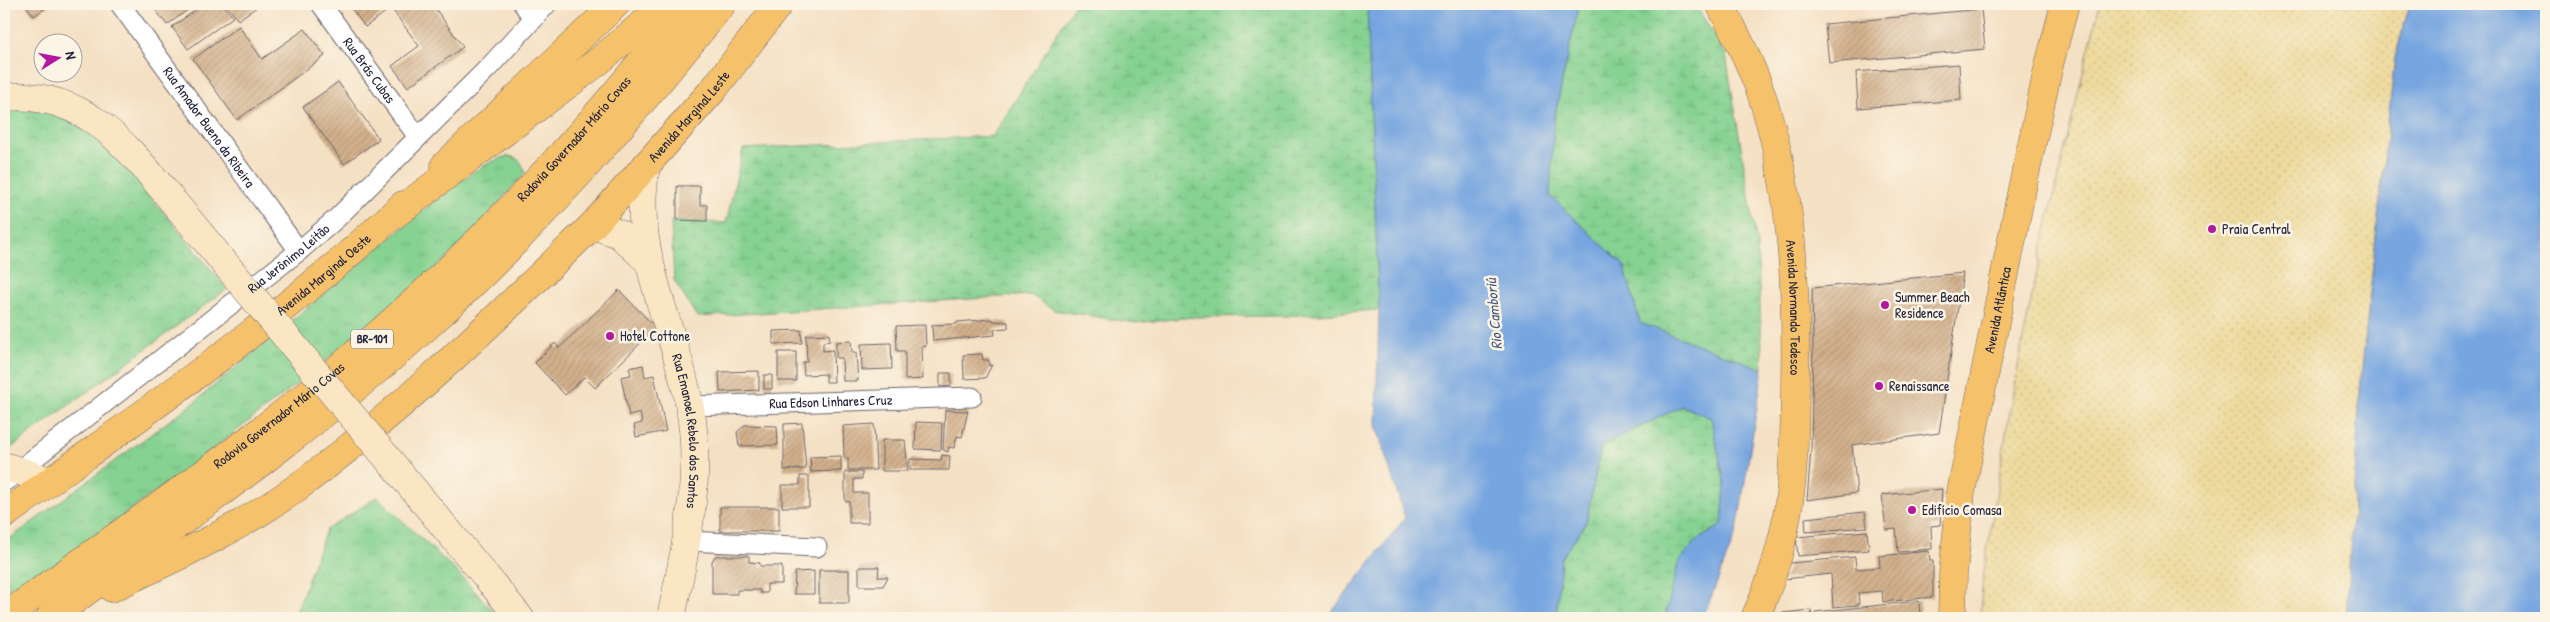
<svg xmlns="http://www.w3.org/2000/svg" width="2550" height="622" font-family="'Patrick Hand',sans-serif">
	<defs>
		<pattern id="grass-tufts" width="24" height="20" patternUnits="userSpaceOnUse" patternTransform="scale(1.25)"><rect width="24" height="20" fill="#85d291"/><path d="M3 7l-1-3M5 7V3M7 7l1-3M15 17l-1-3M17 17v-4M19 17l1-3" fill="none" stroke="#73b47e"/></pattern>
		<pattern id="wetland-marsh" width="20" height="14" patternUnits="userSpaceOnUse" patternTransform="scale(1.25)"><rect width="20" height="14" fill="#85d291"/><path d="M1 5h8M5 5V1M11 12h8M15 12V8" fill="none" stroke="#73b47e"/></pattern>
		<pattern id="sand-dots" width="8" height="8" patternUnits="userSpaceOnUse" patternTransform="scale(1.25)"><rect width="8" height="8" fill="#eeda9e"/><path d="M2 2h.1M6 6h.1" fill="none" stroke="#ccbb89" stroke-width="1.8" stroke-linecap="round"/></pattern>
		<pattern id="park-crowns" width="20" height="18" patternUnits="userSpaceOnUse" patternTransform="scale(1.25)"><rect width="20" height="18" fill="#85d291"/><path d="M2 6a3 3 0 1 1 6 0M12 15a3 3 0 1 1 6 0" fill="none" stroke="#73b47e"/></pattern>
		<pattern id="building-hatch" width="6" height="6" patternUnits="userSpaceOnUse" patternTransform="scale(1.25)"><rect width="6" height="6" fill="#d2b08b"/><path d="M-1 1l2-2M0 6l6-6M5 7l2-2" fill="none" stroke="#b49779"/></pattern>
	</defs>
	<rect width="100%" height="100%" fill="#fcf5e5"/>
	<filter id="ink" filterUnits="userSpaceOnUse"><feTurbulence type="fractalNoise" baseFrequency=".02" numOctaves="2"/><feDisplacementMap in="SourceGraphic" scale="10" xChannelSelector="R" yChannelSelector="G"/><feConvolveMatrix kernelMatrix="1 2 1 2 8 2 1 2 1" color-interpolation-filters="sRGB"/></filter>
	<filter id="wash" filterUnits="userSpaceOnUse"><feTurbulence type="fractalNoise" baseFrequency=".0096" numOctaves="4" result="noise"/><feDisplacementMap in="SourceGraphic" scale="20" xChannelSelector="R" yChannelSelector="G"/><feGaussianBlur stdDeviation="1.12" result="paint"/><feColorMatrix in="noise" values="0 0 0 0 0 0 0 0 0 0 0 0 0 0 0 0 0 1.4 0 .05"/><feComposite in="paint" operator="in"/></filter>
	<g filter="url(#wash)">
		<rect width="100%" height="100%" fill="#f4e0c3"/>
		<!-- grass -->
		<path fill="url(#grass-tufts)" stroke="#547a66" d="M509,156C520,158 523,164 525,174C499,201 475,232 448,257C308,383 155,492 4,603V543L197,400L444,193C464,179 485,161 509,156Z
			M377,497L456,571L500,618H294L326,530Z"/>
		<!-- wetland -->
		<path fill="url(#wetland-marsh)" stroke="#547a66" d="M1075,4H1367L1379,310L1285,316L1193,317L1135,323L1054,310L1031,295L697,317L674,280L671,221L726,223L743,149L993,136Z
			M1579,4H1695L1726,55L1757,245L1763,369L1639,323L1624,265L1550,196L1554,119Z
			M1682,406L1711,418L1725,484L1722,525L1696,541L1679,561L1665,618H1556L1561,558L1586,523L1601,446Z"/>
		<!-- sand -->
		<path fill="url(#sand-dots)" stroke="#887e6c" d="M2100,4H2410L2395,58L2361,378L2346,618H1980C1981,574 1992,528 1998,484C2022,322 2061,162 2100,4Z"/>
		<!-- park -->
		<path fill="url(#park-crowns)" stroke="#547a66" d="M4,108L50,112L82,126L110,147L227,289L4,453Z"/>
		<!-- water -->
		<path fill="#76a5e0" stroke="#4c648e" d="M1367,4H1579L1554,119L1550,196L1624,265L1640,323L1763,369L1737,531L1703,618H1665L1679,561L1696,541L1722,525L1725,484L1711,418L1682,406L1601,446L1586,523L1561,558L1556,618H1327L1405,518L1376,425L1379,310Z
			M2410,4H2546V618H2346L2361,378L2395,58Z"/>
		<g id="blocks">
			<!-- building -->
			<path fill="url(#building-hatch)" d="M25,4H51L34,16Z
				M151,4H196L167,25Z
				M204,4H223L233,17L188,49L172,27Z
				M226,4H261L238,20Z
				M348,4H432L463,47L408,87L392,66L419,46L391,8L365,27Z
				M1981,9L1985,49L1829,63L1825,24Z
				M239,26L262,59L305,29L325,56L237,120L193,59Z
				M1959,64L1961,100L1858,108L1856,72Z
				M338,82L379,139L344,164L303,107Z
				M677,186H700V205H707V221L677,220Z
				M1963,273L1939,433L1852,445L1857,493L1807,500L1811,450L1813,340L1812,288Z
				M619,290L656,328L595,388L584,377L565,395L535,363L555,343L559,348Z
				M992,319L993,321L1008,322V328L994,329L995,335L933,341L932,325L957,324V322Z
				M925,325L926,346L922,347L923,379L905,380V351H897L896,326Z
				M801,330L802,343L773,344V331Z
				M829,334L830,341L823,342V351L833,350L834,382H826V374L804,375L803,362H807L806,335Z
				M851,341L852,353H856L858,381H843L842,358H836V342Z
				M891,343L892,369L862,370L861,344Z
				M778,352H796V381H778Z
				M982,354L983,360H989V366L992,365L985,378L964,379L963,355Z
				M643,365L645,377L654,375L666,431L636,437L634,425L642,423L640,413L629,416L621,377L631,375L629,368Z
				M759,371V390L720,392L719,372Z
				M940,373H951V386L940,387Z
				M764,375H772V389H764Z
				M945,410L968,411L962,437L957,436L954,448L949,447L948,452L943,450Z
				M916,422L942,423L941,450L915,449Z
				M802,423L806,469L784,470V424Z
				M874,424L876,470H848V458H844L843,426Z
				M745,425L777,426L778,445L739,446L737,432Z
				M882,440H905L908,471H882Z
				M942,455L950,456L949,470H910V459L941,460Z
				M841,456V471L811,472L810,457Z
				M845,472H862V479H854V493H868V523H849V501H845Z
				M800,476H809V507H782V485H800Z
				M1942,489L1940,525L1931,526L1932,549L1898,552L1896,529L1886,530L1882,495Z
				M720,507H779V531H720Z
				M1865,512L1867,527L1806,532L1805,518Z
				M1867,531L1869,550L1798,556L1796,537Z
				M1929,551L1930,561H1933V597L1883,602L1882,591L1858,593L1859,605L1833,607L1831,574L1784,579L1790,563L1855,557L1856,569L1880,567L1879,556Z
				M715,556H749V562L760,563V566H782V584H767V593H760V590H737V594H712V561Z
				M859,567H879L878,577H888L883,586H859Z
				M819,570H849V603H819Z
				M814,571V594H794L795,572Z
				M1919,601L1920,618H1815V612Z
				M1811,610L1812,618H1769L1771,614Z"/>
		</g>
	</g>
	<g filter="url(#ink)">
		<use href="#blocks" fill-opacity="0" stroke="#6c646b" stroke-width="1"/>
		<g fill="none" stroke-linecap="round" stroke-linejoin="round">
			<!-- minor casing -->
			<g stroke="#6c646b" stroke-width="21">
				<g id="minor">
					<path id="s1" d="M120,4L299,251"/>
					<path id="s2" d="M321,4L418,137"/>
					<path d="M523,4L534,19"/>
					<path id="s3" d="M690,406L972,397"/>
					<path id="s4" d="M4,482L299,251L337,218L489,67L547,4"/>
					<path d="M686,541L817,547"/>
				</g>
			</g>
			<!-- secondary casing -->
			<g stroke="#6c646b" stroke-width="29">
				<g id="secondary">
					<path d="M4,97C84,90 125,144 172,200"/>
					<path id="s5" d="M646,167C629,250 676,328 690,408C703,477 685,550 671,618"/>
					<path d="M593,225L619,234L649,262"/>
					<path d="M4,466L50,481"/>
					<path d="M489,580L520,618"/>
				</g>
			</g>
			<!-- primary casing -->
			<g stroke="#6c646b" stroke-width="29">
				<g id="primary">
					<path id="s6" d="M1720,4C1735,33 1750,62 1761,93C1793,188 1797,290 1795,389C1794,477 1792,537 1755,618"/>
					<path d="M445,165L616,4"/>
					<path id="s7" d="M593,225L713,90L779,4"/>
					<path id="s8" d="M4,515C139,416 281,320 403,205"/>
					<path id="s9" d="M1952,618L1953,574L1961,492L2022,189L2049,65L2065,4"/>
				</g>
			</g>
			<!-- motorway casing -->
			<g stroke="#6c646b" stroke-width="29">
				<g id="motorway">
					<path d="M386,221L599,61L666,4"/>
					<path d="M112,588C174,558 239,529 295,489C402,411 498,316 593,225"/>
					<path id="s10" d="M4,617C105,544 209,473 306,395C448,280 577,148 687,4"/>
					<path d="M50,618C177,524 307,434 424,329C534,231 630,119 722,4"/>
				</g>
			</g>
			<!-- minor -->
			<use href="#minor" stroke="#fff" stroke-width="19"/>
			<!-- secondary -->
			<use href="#secondary" stroke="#fbe6c4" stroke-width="28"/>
			<!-- primary -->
			<use href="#primary" stroke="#f5c16b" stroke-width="28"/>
			<!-- motorway -->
			<use href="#motorway" stroke="#f5c16b" stroke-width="28"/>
			<!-- secondary-bridge casing -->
			<g stroke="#6c646b" stroke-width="29" stroke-linecap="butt">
				<path id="secondary-bridge" d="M172,200L489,580"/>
			</g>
			<!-- secondary-bridge -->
			<use href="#secondary-bridge" stroke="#fbe6c4" stroke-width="28"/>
		</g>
	</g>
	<!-- markers -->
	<g fill="#b5179e" stroke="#fcf5e5" stroke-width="2">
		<circle cx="2212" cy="229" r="5"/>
		<circle cx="1885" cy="305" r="5"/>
		<circle cx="610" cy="336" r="5"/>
		<circle cx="1879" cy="386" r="5"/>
		<circle cx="1912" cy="510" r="5"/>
	</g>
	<g text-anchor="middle" stroke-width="5" stroke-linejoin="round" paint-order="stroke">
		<!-- shield labels -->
		<rect fill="#fcf5e5" stroke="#63616e" stroke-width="1" x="351" y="329.5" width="42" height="19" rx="4"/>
		<g font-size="12" font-weight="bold" fill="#22223b">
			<text x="372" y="343">BR-101</text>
		</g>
		<!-- street labels -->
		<g font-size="14" fill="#22223b" stroke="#fcf5e5">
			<text dy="5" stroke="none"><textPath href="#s2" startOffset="82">Rua Brás Cubas</textPath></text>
			<text dy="5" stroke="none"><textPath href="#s7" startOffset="145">Avenida Marginal Leste</textPath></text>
			<text dy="5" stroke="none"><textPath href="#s1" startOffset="152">Rua Amador Bueno da Ribeira</textPath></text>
			<text dy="5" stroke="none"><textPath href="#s10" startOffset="746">Rodovia Governador Mário Covas</textPath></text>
			<text dy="5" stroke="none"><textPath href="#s4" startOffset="362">Rua Jerônimo Leitão</textPath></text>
			<text dy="5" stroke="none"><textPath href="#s8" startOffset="400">Avenida Marginal Oeste</textPath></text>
			<text dy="5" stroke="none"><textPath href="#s6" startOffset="316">Avenida Normando Tedesco</textPath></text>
			<text dy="5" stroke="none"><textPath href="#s9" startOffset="312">Avenida Atlântica</textPath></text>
			<text dy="5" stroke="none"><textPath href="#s3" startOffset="141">Rua Edson Linhares Cruz</textPath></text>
			<text dy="5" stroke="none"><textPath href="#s10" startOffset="341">Rodovia Governador Mário Covas</textPath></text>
			<text dy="5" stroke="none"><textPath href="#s5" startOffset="270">Rua Emanoel Rebelo dos Santos</textPath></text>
		</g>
		<!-- poi labels -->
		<g font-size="14" fill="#22223b" stroke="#fcf5e5" text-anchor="start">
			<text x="2222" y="234">Praia Central</text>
			<text x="1895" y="302">Summer Beach<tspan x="1895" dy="16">Residence</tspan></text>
			<text x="620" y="341">Hotel Cottone</text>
			<text x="1889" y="391">Renaissance</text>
			<text x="1922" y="515">Edifício Comasa</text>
		</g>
		<!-- water labels -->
		<g font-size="15" font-style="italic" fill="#44567d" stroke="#fcf5e5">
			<text transform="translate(1494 314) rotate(-95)" y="5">Rio Camboriú</text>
		</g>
	</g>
	<!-- margin -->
	<rect width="2550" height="622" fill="none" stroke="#fcf5e5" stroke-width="20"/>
	<!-- north arrow -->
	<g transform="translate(58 58) rotate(79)"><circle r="24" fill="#fcf5e5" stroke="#a5a1a1"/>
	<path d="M0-4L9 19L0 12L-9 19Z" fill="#b5179e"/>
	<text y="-8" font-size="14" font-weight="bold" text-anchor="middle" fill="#22223b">N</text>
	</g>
</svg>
